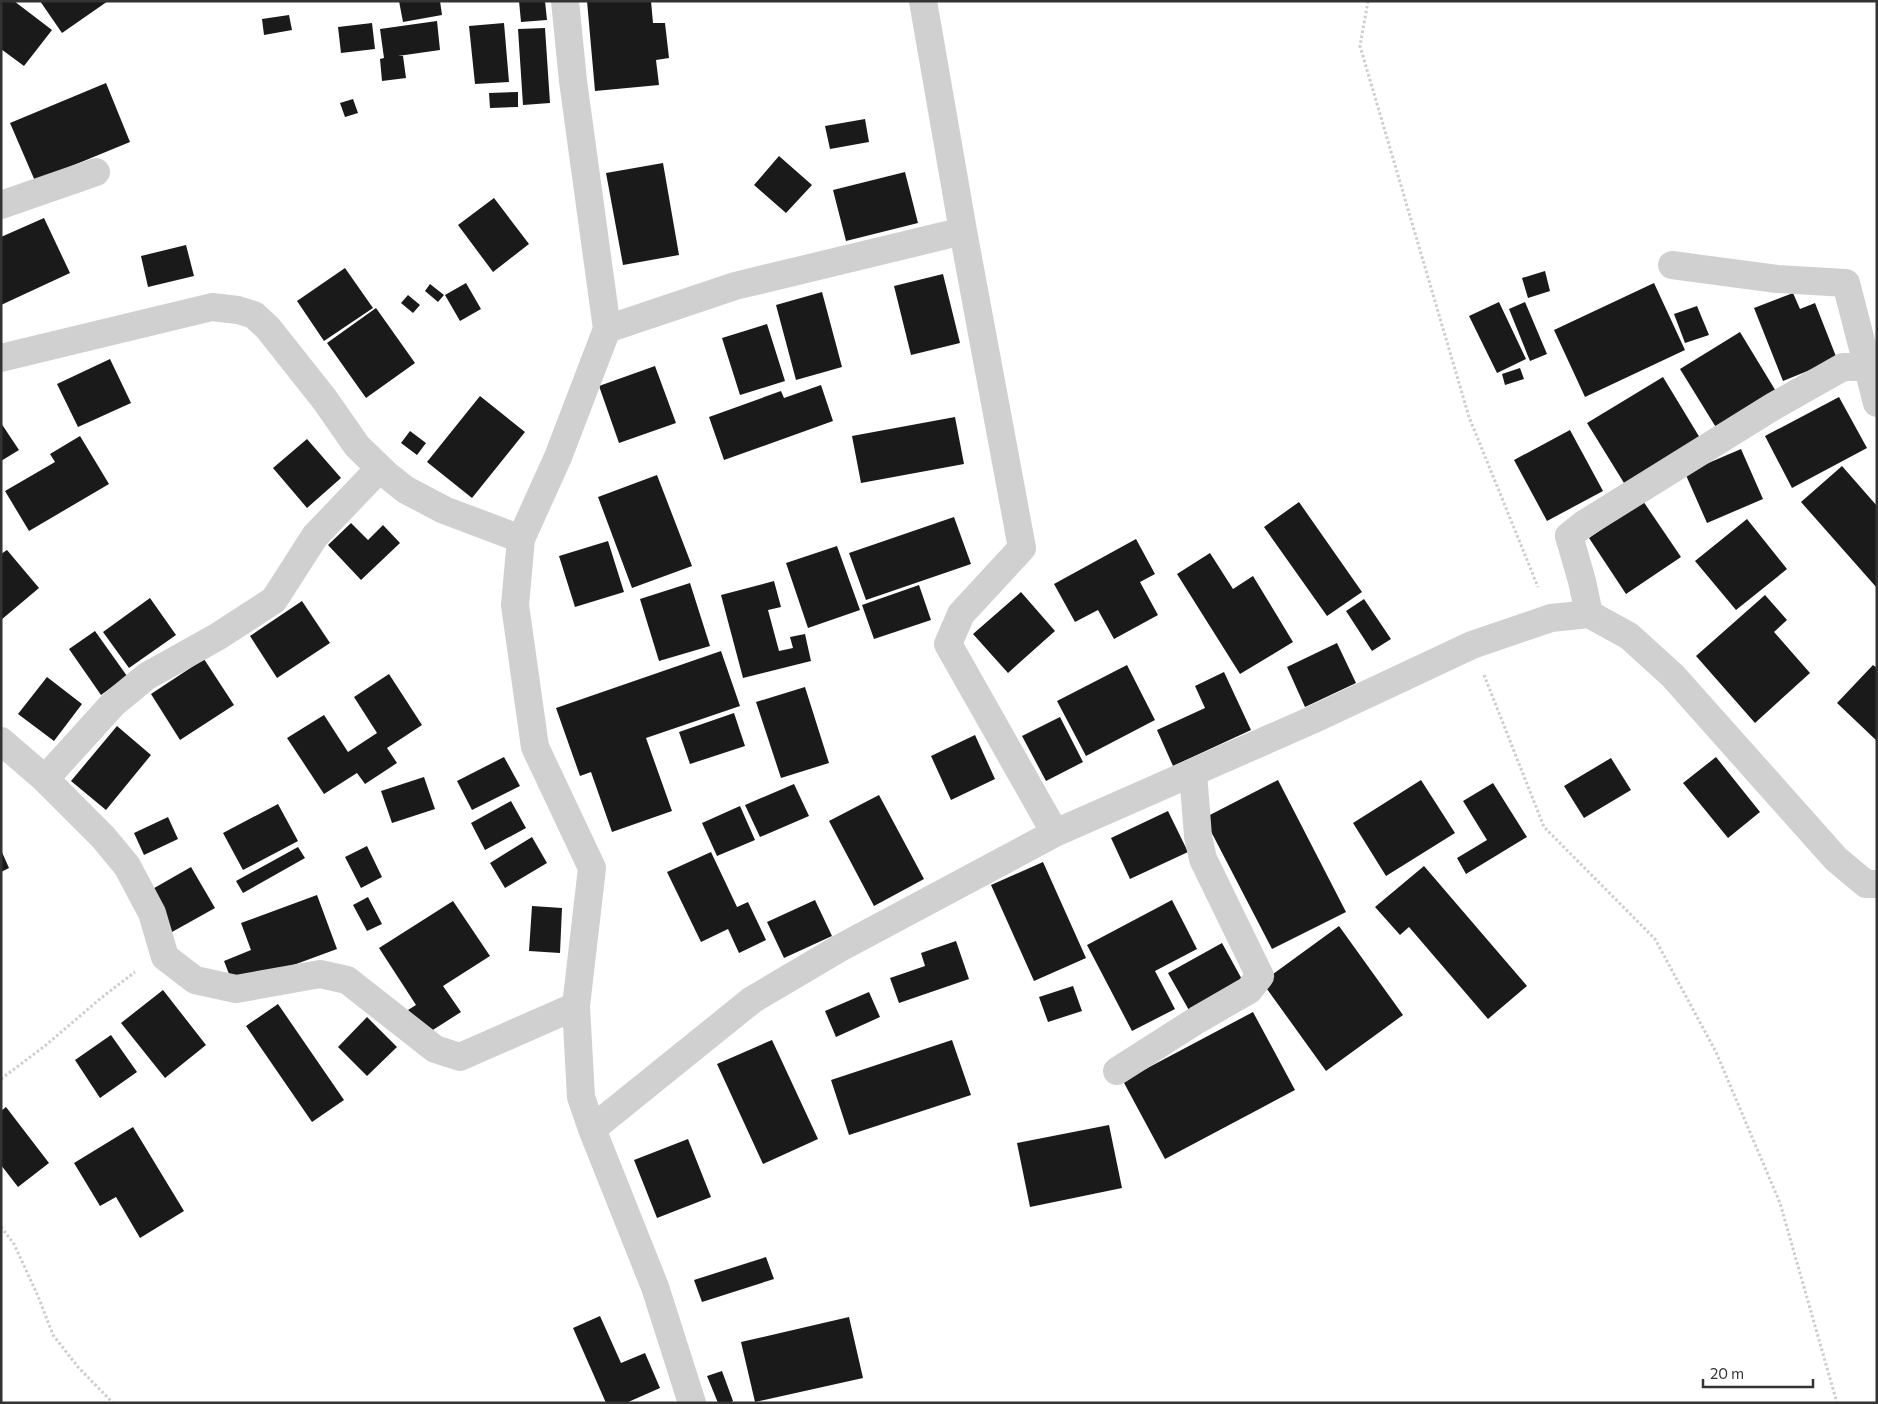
<svg xmlns="http://www.w3.org/2000/svg" width="1878" height="1404" font-family="Commissioner,sans-serif">
	<rect width="100%" height="100%" fill="#fff"/>
	<!-- building -->
	<path fill="#1a1a1a" d="M1,1H14L52,30L24,66L1,49Z
		M40,1H108L62,33Z
		M399,1H440L442,15L403,22Z
		M519,1H545L547,20L521,22Z
		M587,1H651L653,23H665L669,58L656,60L659,85L595,91Z
		M289,15L292,30L264,35L262,19Z
		M437,21L440,50L398,56H403L406,78L382,81L380,59L384,58L380,29Z
		M372,23L375,49L341,53L338,27Z
		M504,23L509,82L475,84L469,26Z
		M545,28L550,103L523,105L518,29Z
		M106,83L130,142L35,181L10,123Z
		M518,92V107L490,108L489,93Z
		M353,99L358,113L345,117L340,103Z
		M865,119L869,142L830,149L825,126Z
		M779,156L812,185L786,213L754,185Z
		M663,163L679,255L623,265L606,173Z
		M905,172L918,223L846,241L833,190Z
		M494,198L529,244L493,272L458,225Z
		M44,218L70,273L1,305V237Z
		M186,245L194,276L148,287L141,256Z
		M345,268L373,308L324,341L297,301Z
		M1545,271L1550,291L1528,298L1522,278Z
		M943,274L960,343L911,355L894,286Z
		M466,283L481,309L460,321L445,295Z
		M1654,283L1685,350L1585,397L1554,330Z
		M430,284L444,295L438,302L425,291Z
		M822,292L842,367L796,380L776,305Z
		M1793,293L1800,309L1815,303L1837,359L1783,381L1754,308Z
		M408,295L420,305L413,313L401,303Z
		M1499,302L1526,359L1497,373L1469,316Z
		M1525,302L1547,354L1530,361L1509,309Z
		M1697,306L1709,335L1685,343L1674,314Z
		M376,308L415,363L366,398L327,343Z
		M767,324L785,381L740,395L722,338Z
		M1740,332L1777,393L1717,429L1680,369Z
		M110,359L131,403L78,427L57,384Z
		M655,366L676,423L619,443L599,386Z
		M1520,368L1524,379L1505,385L1502,374Z
		M1663,377L1700,438L1624,483L1587,423Z
		M821,385L833,421L724,460L709,417L781,391L784,398Z
		M480,396L525,432L472,498L427,462Z
		M1839,397L1867,448L1792,488L1765,436Z
		M955,417L964,464L861,483L852,436Z
		M1,423L19,450L1,461Z
		M1570,430L1603,491L1547,521L1514,460Z
		M410,431L426,443L417,455L401,443Z
		M80,436L109,484L29,531L5,491L55,462L50,454Z
		M307,439L341,478L307,508L273,468Z
		M1741,449L1763,499L1707,523L1685,473Z
		M1842,466L1877,506V588L1801,502Z
		M657,475L692,566L632,588L598,497Z
		M1643,501L1681,557L1626,594L1589,538Z
		M1299,502L1362,592L1327,616L1264,527Z
		M954,517L971,564L866,600L849,553Z
		M1747,519L1787,569L1736,610L1695,561Z
		M351,523L368,540L383,525L400,543L361,580L328,545Z
		M1136,539L1155,574L1140,582L1158,615L1114,639L1098,610L1075,622L1054,584Z
		M608,541L624,592L575,607L559,556Z
		M837,546L860,610L808,628L786,563Z
		M7,550L39,588L1,620V554Z
		M1210,553L1233,589L1253,576L1293,642L1240,674L1177,574Z
		M774,581L781,607L768,610L779,651L793,648L790,637L805,634L811,661L743,678L721,595Z
		M690,583L710,646L659,661L640,599Z
		M919,585L931,620L874,639L862,605Z
		M1021,592L1055,631L1008,673L973,634Z
		M1765,595L1787,620L1774,632L1810,673L1755,723L1696,656Z
		M150,598L176,635L129,668L103,632Z
		M1364,599L1391,639L1372,651L1346,611Z
		M302,601L330,643L277,678L250,636Z
		M95,631L127,676L101,695L69,649Z
		M1337,643L1356,683L1305,707L1287,667Z
		M721,651L740,706L646,738L672,811L612,832L591,772L580,776L556,708Z
		M204,659L234,705L180,740L151,694Z
		M1127,665L1155,720L1086,756L1057,701Z
		M1873,665L1877,668V741L1837,703Z
		M1224,672L1251,730L1173,766L1157,730L1205,708L1195,686Z
		M389,674L422,725L387,748L397,763L365,784L357,773L324,794L287,738L324,715L348,752L377,733L354,697Z
		M47,677L82,704L54,741L18,714Z
		M805,687L829,763L781,778L756,702Z
		M734,713L745,746L690,764L679,732Z
		M1060,717L1083,762L1046,781L1022,736Z
		M117,726L151,755L106,810L71,781Z
		M975,735L995,779L951,800L931,756Z
		M504,757L520,786L472,810L457,781Z
		M1716,757L1760,812L1728,838L1683,783Z
		M1611,758L1631,790L1584,818L1564,786Z
		M424,777L435,809L392,823L381,791Z
		M1278,780L1346,912L1272,949L1204,818Z
		M1421,780L1455,833L1386,876L1353,823Z
		M1493,783L1527,837L1466,874L1457,858L1487,840L1463,801Z
		M794,784L809,816L760,837L745,805Z
		M879,795L924,879L874,906L829,821Z
		M511,801L526,828L485,850L471,823Z
		M278,804L298,841L243,870L223,833Z
		M740,806L755,840L717,856L702,823Z
		M1168,811L1188,852L1130,879L1111,838Z
		M168,817L178,839L144,855L134,833Z
		M532,837L547,863L505,888L490,863Z
		M367,846L382,877L361,888L345,857Z
		M298,847L305,858L243,893L236,881Z
		M1,850L9,868L1,872Z
		M711,852L737,907L748,902L766,940L739,953L728,929L701,942L667,872Z
		M1043,862L1086,958L1034,981L991,885Z
		M1424,866L1527,986L1488,1019L1409,927L1400,935L1375,907Z
		M191,867L215,908L172,932L149,891Z
		M317,895L337,949L234,987L224,961L251,950L241,923Z
		M368,897L382,924L367,931L353,905Z
		M815,900L832,936L784,958L767,922Z
		M1172,900L1197,949L1155,971L1175,1009L1132,1031L1087,945Z
		M453,901L490,956L443,986L461,1012L425,1035L408,1010L416,1005L379,948Z
		M532,906L562,908L560,953L529,951Z
		M1339,926L1403,1015L1326,1071L1262,982Z
		M956,941L969,979L899,1003L890,978L925,966L921,953Z
		M1222,943L1244,983L1190,1012L1168,973Z
		M1073,986L1082,1011L1048,1022L1039,997Z
		M163,990L206,1045L165,1078L121,1023Z
		M869,992L880,1017L836,1037L825,1011Z
		M278,1004L344,1100L312,1122L246,1026Z
		M1253,1012L1295,1090L1165,1159L1123,1081Z
		M367,1017L397,1047L367,1076L338,1047Z
		M111,1035L137,1072L100,1098L75,1060Z
		M772,1040L818,1139L763,1164L717,1064Z
		M952,1040L971,1095L849,1135L831,1080Z
		M6,1107L49,1163L18,1187L1,1165V1111Z
		M1109,1125L1122,1188L1030,1207L1017,1143Z
		M133,1127L184,1211L140,1238L116,1197L100,1206L74,1163Z
		M688,1139L711,1197L657,1218L634,1160Z
		M766,1257L774,1279L702,1302L694,1280Z
		M600,1316L621,1363L645,1353L660,1388L626,1403H606L573,1328Z
		M849,1317L863,1378L755,1402L741,1342Z
		M722,1371L733,1401L730,1403H718L707,1376Z"/>
	<g fill="none" stroke-linecap="round" stroke-linejoin="round">
		<!-- path -->
		<path stroke="#cdcdcd" stroke-width="3" stroke-dasharray="2.5 2.5" stroke-linecap="butt" d="M1368,1L1360,46L1469,417L1538,587
			M1484,675L1544,827L1655,939L1716,1052L1780,1203L1837,1403
			M1,1079L46,1045L101,998L135,972
			M1,1227L14,1244L38,1296L53,1335L78,1367L113,1403"/>
		<!-- street -->
		<path stroke="#d0d0d0" stroke-width="28" d="M565,1L573,81L607,329L558,457L521,539L515,605L535,747L592,868L576,1006L581,1097L592,1129L655,1287L692,1403
			M923,1L963,231L1022,548L961,614L948,644L1055,833
			M1,205L96,172
			M1672,265L1777,279L1846,283L1877,403
			M607,329L735,286L963,231
			M1,358L212,307L238,310L254,315L268,328L325,400L357,446L387,475L406,490L444,510L521,539
			M1589,614L1582,581L1569,536L1584,524L1774,406L1843,367H1866
			M1,741L45,779L103,837L127,866L152,913L165,957L195,980L236,989L320,974L347,980L435,1049L460,1057L576,1006
			M45,779L113,704L147,676L217,637L274,600L315,536L380,468
			M1117,1071L1197,1020L1249,990L1260,976L1203,859L1198,836L1193,773
			M592,1129L752,1000L840,948L1055,833L1312,720L1472,645L1551,618L1589,614L1629,636L1673,676L1836,859L1866,884H1877"/>
	</g>
	<!-- border -->
	<rect width="1878" height="1404" fill="none" stroke="#333333" stroke-width="5"/>
	<!-- scale -->
	<path d="M1703 1379v8h110v-8" fill="none" stroke="#333333" stroke-width="2.5"/>
	<text x="1710" y="1379" font-size="15" fill="#333333" stroke="#ffffff" stroke-width="4" paint-order="stroke">20 m</text>
</svg>
